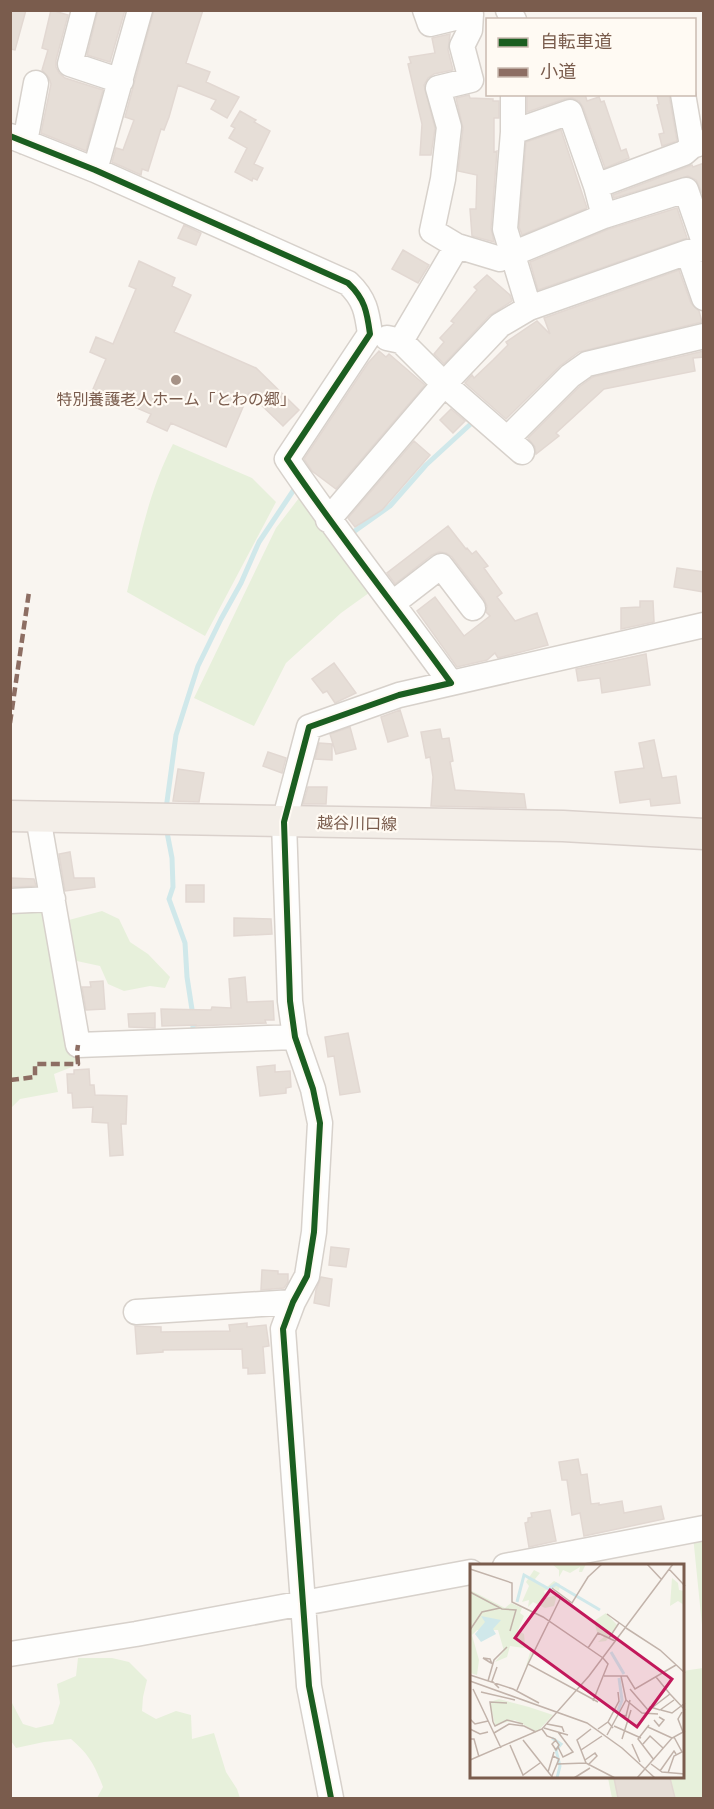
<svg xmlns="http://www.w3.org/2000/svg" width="714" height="1809" font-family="'Varela Round','Noto Sans JP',sans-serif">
	<rect width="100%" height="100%" fill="#f9f5f0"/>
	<!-- green -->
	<path fill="#e7f0db" d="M173,444L252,478L276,502L205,636L127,592C139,542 149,491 173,444Z
		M299,498L373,590L341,613L286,663L254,726L194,698L276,528Z
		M41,904L69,920L102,911L119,919L130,942L148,954L170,977L165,988L150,986L124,991L108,984L100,966L72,960L70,1040L76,1060L72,1067L54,1074L58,1092L20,1099L11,1108V905Z
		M703,1534L704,1576L702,1577L703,1635L693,1536Z
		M78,1658H112L129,1662L147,1680L143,1697L142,1711L156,1719L176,1711L191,1715L192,1739L214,1733L226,1772L237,1789L240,1798H97L103,1787C95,1766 89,1754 71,1739L44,1742L16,1748L11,1741V1703H12L23,1724L36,1728L53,1724L60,1703L57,1684L76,1676Z
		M703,1668V1798H612L608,1778H682L683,1671Z"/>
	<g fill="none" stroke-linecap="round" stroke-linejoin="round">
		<!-- stream -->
		<path stroke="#d0e8ea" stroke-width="5" d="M350,531L352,533L390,506L426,465L475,420
			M166,809L176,735L198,666L221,619L241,583L259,542L297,485
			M166,827L172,858L173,887L169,899L185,943L187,977L193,1016V1034"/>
	</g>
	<!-- building -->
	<path fill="#e6ded7" stroke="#e2d8d2" stroke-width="1.5" d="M10,10H26L15,50L10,49Z
		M51,10L68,15L56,60V67L59,73L65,78L103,90L86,151L41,133L51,84L49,78L42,70L48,50L42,48Z
		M98,10H125L110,62L87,55Z
		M154,10H203L186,63L210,72L206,82L239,97L227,118L211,109L216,100L178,85L169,117L164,130L161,129L148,171L142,169L141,175L112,162L116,148L123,150L134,120L125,117Z
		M450,34L448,50L453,70L434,74L428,78L424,85L435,128L431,155H420L422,124L408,64L411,63L409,57L435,53L432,38Z
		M527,94H585L587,101L599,97L601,102L604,101L621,151L626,149L629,158L605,168L583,107L579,101L572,98L565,99L527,112Z
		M657,94H669L677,141L662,146L659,134L664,133L657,105L659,104Z
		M469,95L470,98L493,99V101H499V118H494V152L497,151L491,228L494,242L472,236L470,209H476L477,175L458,171L463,128L456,98Z
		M240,111L256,120L254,122L270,131L254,164L263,168L257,180L253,178L252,181L235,172L247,148L229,138L235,128L231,126Z
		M561,130L587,208L522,235L519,227L526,142Z
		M704,163V197L696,180L688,176L614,198L613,195L692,165L693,167Z
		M677,208L687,238L538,290L530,262L609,229Z
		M184,225L201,233L196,245L178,238Z
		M403,250L429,265L418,283L392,269Z
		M139,261L175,278L172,286L191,295L174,332L256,368L299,410L283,426L249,393L226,447L171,423L167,431L147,422L151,414L93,389L106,359L90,352L96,337L113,344L136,289L129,286Z
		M679,270L691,303L699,311L702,322L579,352L560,366L506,419L465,383L472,375L474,378L493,360L508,345L506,342L537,321L550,334L544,318Z
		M487,275L510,295L512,301L490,315L444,364L434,354L444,342L440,338L454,323L451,321L477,290L474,287Z
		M379,351L386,357L389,354L425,385L336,489L312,471L304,459L368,363Z
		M704,351V357L693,358L695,371L604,389L556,433L559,436L536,454L535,447L528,438L579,387L593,377Z
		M451,409L465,421L453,433L440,420Z
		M414,441L430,455L382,510L355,527L348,518Z
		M448,526L466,549L467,548L472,554L476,551L488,566L484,568L502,593L497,597L515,621L537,613L548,645L498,658L495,653L487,660L457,667L417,611L435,597L464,636L490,616L486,612L487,606L484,599L452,557L446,553L439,552L432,555L395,584L387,573Z
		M677,568L704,572V592L674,587Z
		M640,601H653L654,622L621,629V608L640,607Z
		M646,654L650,685L602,693L600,678L578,681L576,669Z
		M334,663L356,693L335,703L327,691L323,693L312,679Z
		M400,710L408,736L388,742L381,717Z
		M350,727L356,749L336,754L330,734Z
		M440,729L442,739L449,738L453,761L450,762L455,790L524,794L526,808L431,806L433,777L430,757L426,758L421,732Z
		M654,740L662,778L676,776L680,803L651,806L650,799L620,803L615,772L644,768L639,743Z
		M319,743L332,744V760L315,759Z
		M268,752L286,758L282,773L263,766Z
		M178,769L204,773L199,802L173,801Z
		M308,787H327L326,804H303Z
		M70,852L74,878H94L95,887L65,891L59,854Z
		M10,878L34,879L36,886L10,887Z
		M186,885H204V902H186Z
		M234,918L271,919L272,934L234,936Z
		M245,977L247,1002L273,1001L274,1020H265L266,1023L196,1026V1025L162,1026L161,1009L211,1010L212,1007L231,1008L229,979Z
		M103,981L105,1009L86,1010L82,987H91L90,982Z
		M155,1013V1028L129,1027L128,1014Z
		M348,1033L360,1092L340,1095L334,1056L328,1057L325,1037Z
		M275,1065V1072L290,1071L291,1087L286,1088V1093L260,1096L257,1067Z
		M89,1069L90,1085H94L95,1095L127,1096L126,1124H121L123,1155L110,1156L108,1123L92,1122L93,1107L73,1108L72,1093H68L67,1074H74V1070Z
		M331,1247L349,1249L346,1267L329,1265Z
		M262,1270L278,1271V1274H288V1282L284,1288L261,1290Z
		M321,1277L332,1279L329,1306L314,1303L316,1290Z
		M247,1323V1327L266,1325L269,1346L263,1347L265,1373L248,1374V1368H243L242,1349L163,1350V1352L137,1354L135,1326L161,1327V1332L230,1331L229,1325Z
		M578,1459L581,1475L587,1474L591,1504L599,1503V1505L622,1501L624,1513L661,1506L664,1519L584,1536L580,1513L572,1515L567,1480H562L559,1462Z
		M550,1510L556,1541L529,1547L525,1523L528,1522V1518L532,1517L531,1513Z
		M614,1778H670L675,1798H618Z"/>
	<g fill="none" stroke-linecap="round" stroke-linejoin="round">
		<!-- minor casing -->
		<g stroke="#d7d1cb" stroke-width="27">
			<path id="minor" d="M84,10L70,64L121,81
				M508,10L514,20
				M513,94V132L505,229L529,308
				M683,94L692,146
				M513,132L570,112L596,186L604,216
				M10,136L95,170L348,283C365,299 367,312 370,334L287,459C339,536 397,608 451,683
				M25,142L36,83
				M95,170L140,10
				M596,186L684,153L692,146L704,142
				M457,246L500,259L604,216L686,190L704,242
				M688,252L704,298
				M387,338L401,341L444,384L522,452
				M401,341L457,246L432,231L443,179L449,127L438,88L471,80L462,46L470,30L471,14L430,24L425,10
				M507,439L570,376L587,364L704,336
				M328,520L444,384L500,325L529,308L688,252L704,249
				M393,603L441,566L473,608
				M38,817L78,1045L295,1037
				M10,901L53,899
				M136,1312L293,1302
				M505,1566L704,1528
				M10,1654L136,1634L471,1572
				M331,1798L309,1686L283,1329L293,1302L307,1276L314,1232L320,1123L313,1089L295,1037L290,1001L284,822L309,727L399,695L704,625"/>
		</g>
		<!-- major casing -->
		<g stroke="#dad1cc" stroke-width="33">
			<path id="major" d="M10,816L563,826L704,834"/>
		</g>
		<!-- minor -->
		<use href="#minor" stroke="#fefefd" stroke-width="24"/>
		<!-- major -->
		<use href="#major" stroke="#f3eee8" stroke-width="30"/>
		<!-- quiet -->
		<path stroke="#8d6e63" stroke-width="4.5" stroke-dasharray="9 4.5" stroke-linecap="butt" d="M10,723L29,592
			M10,1080L35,1077V1064H78L77,1052L78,1045"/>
		<!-- cycleway casing -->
		<g stroke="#fffaf3" stroke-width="10">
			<path id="cycleway" d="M10,136L95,170L348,283C365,299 367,312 370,334L287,459C339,536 397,608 451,683L399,695L309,727L284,822L290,1001L295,1037L313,1089L320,1123L314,1232L307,1276L293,1302L283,1329L309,1686L331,1798"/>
		</g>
		<!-- cycleway -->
		<use href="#cycleway" stroke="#1b5e20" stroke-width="6"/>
	</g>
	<!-- markers -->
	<circle fill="#a69286" stroke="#fffaf3" stroke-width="2" cx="176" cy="380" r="6"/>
	<g text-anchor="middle" stroke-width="4.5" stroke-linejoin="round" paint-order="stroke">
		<!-- poi labels -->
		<g font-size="16" fill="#7a5c4d" stroke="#fffaf3">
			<text x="176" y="405">特別養護老人ホーム「とわの郷」</text>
		</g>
		<!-- street labels -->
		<g font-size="16" fill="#7a5c4d" stroke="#fffaf3">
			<text transform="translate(357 823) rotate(1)" y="6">越谷川口線</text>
		</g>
	</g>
	<!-- overview -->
	<g transform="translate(470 1564)">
		<rect width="214" height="214" fill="#f9f5f0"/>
		<path d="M82,0H116L112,8H109L110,3L100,9L93,6L89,13V6ZM64,6L70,9L65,15L69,20L77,23L84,17L90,20L89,27L82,23L74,27L76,34L87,31L84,42L75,44L63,38L58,43L59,36L52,38L59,22L56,18ZM202,14L208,19L209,26L214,27V41L208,37L200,42ZM0,26L35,44L41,39L52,44L50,49L54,52L48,66L54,70L55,81L64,86L55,106L61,85L40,82L37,93L25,98L34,87L28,66H7L2,71L9,96L7,111L0,109ZM136,49L147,61L136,77L128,78L134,73L127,68L124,57ZM29,135L59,143L83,151L67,168L45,156L25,161L20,138Z" fill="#e7f0db"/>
		<path d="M11,52L31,56L23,65L26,70L11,78L5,70L15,58Z" fill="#d0e8ea"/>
		<path fill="none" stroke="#d0e8ea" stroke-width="3" d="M47,38L54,11L79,25L86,20L130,46M141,88L154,110M148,147L152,136L149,114M82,174L91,180L86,186L90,202L87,214"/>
		<path fill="none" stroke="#c2b3aa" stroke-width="1.5" d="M177,0L192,16M0,5L42,19V38L73,53L133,94L138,100L123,137M199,5L215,22M82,24L102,39L118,13L132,0M0,28L32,45L46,46L40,67M91,33L58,100L128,138M137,50L155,63M156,64L190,86L215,109M0,66L12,48L30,44M139,74L149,59M118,84L128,69L145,77M21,99L13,94L20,95L22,100M27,103L22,117L29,124M0,111L43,125L69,139M134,112H157L165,125L206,101M186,113L200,130M0,117L117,159L152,184L185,214M18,117L24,96L37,83M3,125L31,184M160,125L178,146L180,143L190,146L204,136M47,126L58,100M11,128L45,136M156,136L172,149L188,150M183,143L200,130L215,146M191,146L202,149L215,139M212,148L208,155L213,168M151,151L156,152L160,136M0,155L5,160L18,157M184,156L189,162L194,156L189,153M23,158L20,138L37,139M23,158L25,162L37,156L53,160M138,158L149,137L148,128M77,160L92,163L94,168M179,161L168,175L184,196M144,162L171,174M178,163L202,174M74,164L98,171M0,165L10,170L18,168M72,165L77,172L85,175L89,181L86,186L82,180L86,176M128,165L138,158L143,164M24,169L39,160L54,162L66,168M137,171L156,136L151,112M0,175H4L9,193M152,175L161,146M53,176L83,214M162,180L170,198M173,180L180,172L193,184M40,181L53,211L70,199M88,183L93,193L103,188L88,168M111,186L107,176L121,165M0,196L72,165L119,112L203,0M115,196L125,189L127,192L118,201M116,199L111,186L132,172M87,200L116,199L145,214M181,200L192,208L215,210M190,207L204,187L206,190M78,208L84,188M198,209L204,192L212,188L204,173M81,214L89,195L83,192M104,214L120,204M167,214L202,174L215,167"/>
		<path fill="#c2185b" fill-opacity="0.15" stroke="#c2185b" stroke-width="3" d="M80,26L202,115L167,163L45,74Z"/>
		<rect width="214" height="214" fill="none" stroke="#7a5c4d" stroke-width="3"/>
	</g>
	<!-- border -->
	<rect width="714" height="1809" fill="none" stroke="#7a5c4d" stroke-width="24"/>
	<!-- legend -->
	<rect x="486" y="18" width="210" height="78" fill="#fffaf3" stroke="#cabbb1" stroke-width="1.5"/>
	<rect x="498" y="38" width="30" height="9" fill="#1b5e20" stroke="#cabbb1" stroke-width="1.5"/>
	<text x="540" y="48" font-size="18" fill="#7a5c4d">自転車道</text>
	<rect x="498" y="68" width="30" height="9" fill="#8d6e63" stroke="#cabbb1" stroke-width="1.5"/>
	<text x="540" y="78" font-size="18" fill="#7a5c4d">小道</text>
</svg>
